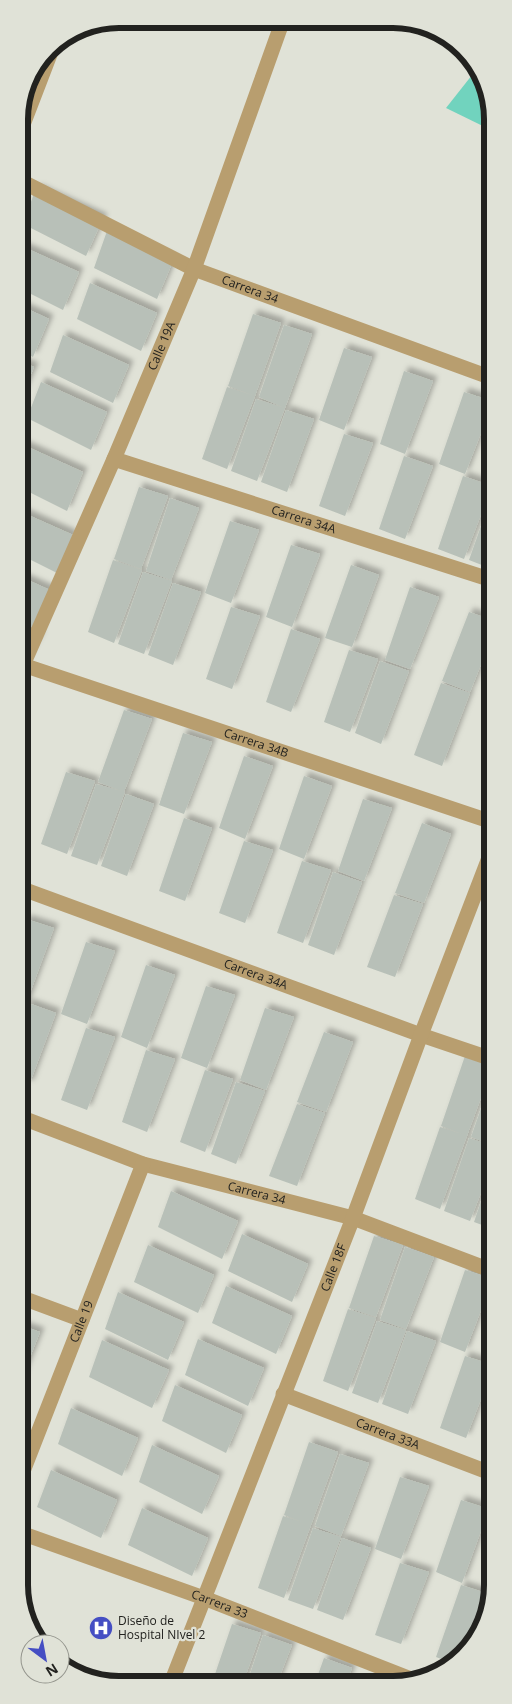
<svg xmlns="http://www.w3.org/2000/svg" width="512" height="1704" font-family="'Open Sans',sans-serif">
	<defs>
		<filter id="shadow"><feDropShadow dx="4.5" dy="-4.5" stdDeviation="2.5" flood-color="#0004"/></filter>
	</defs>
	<rect width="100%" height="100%" fill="#e0e2d7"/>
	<!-- water -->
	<path fill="#71d3be" d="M476,70L491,100V130L446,108Z"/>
	<!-- building -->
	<path fill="#b8c0b8" filter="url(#shadow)" d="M36,188L103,218L86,256L23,224Z
		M107,231L173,261L157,299L94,268Z
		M19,245L79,272L63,310L19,288Z
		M90,283L157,313L141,351L77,319Z
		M19,305L49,319L33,357L19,350Z
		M253,314L281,323L255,396L228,386Z
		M284,325L312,334L285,408L259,397Z
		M63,335L129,365L113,403L50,372Z
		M344,348L372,357L344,430L319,420Z
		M19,361L34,367L19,402Z
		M404,371L433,381L405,454L380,444Z
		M41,382L107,412L91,450L27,418Z
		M227,387L255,396L227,469L202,459Z
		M464,392L492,401V405L465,474L439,464Z
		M256,399L285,408L257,481L231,471Z
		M286,410L314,419L287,492L261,482Z
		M344,434L373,443L345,516L319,506Z
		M19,443L83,472L67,511L19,487Z
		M404,456L433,466L405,539L379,529Z
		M463,476L492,486L464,559L438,549Z
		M139,487L168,496L141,569L114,559Z
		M492,495V569L469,560Z
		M170,498L199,508L171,580L146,571Z
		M19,511L73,535L57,573L19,554Z
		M230,521L259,530L231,603L205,593Z
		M291,545L320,554L292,627L266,617Z
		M113,560L142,570L114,643L88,632Z
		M351,565L379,575L352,647L325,638Z
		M143,572L172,581L144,654L118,644Z
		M19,576L52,591L36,629L20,621Z
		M173,583L201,592L173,665L148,655Z
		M410,587L439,597L410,669L385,660Z
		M231,607L260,616L232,689L206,679Z
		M469,612L492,620V637L470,692L442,681Z
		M20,625L40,635L20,670Z
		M291,629L320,639L291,712L266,702Z
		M349,650L378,659L350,732L324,722Z
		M380,661L409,671L381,744L355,733Z
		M441,683L470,693L442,766L414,755Z
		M124,710L152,719L124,792L98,782Z
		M183,733L212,742L184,814L159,805Z
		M244,756L273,766L245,839L219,828Z
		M66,772L95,781L67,854L41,844Z
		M304,776L332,786L304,859L279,849Z
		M96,784L125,792L97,865L71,856Z
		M126,794L154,804L127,876L101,866Z
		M363,799L392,808L364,881L338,871Z
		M184,818L212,828L185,901L159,891Z
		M422,823L451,834L424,903L395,893Z
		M244,841L273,850L245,923L219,913Z
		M302,861L331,870L303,943L277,933Z
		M333,872L362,882L334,955L308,945Z
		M394,895L423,904L395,977L367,967Z
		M26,919L54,928L20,1020V936Z
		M86,942L115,951L87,1024L61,1014Z
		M146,965L175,975L147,1048L121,1037Z
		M206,986L235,995L207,1068L181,1058Z
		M28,1003L56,1013L29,1085L20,1082V1027Z
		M265,1008L294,1017L266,1090L240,1080Z
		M86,1028L115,1037L87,1110L61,1100Z
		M324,1032L353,1042L326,1112L297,1102Z
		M146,1050L175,1059L147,1132L122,1122Z
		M466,1053L492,1062V1068L440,1209L415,1199L440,1127L462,1134L441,1126Z
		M205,1070L233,1079L205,1152L180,1142Z
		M492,1077L493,1145L471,1137Z
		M236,1082L265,1091L236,1164L211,1154Z
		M297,1104L325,1113L297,1186L269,1176Z
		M469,1138L493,1146V1162L470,1221L444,1211Z
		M492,1169H493V1229L474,1222Z
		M171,1191L238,1221L222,1259L158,1227Z
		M242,1234L308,1264L292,1302L228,1271Z
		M374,1236L403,1245L376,1317L349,1308Z
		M148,1245L214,1275L198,1313L134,1282Z
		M405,1247L434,1257L406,1329L380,1320Z
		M465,1270L493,1279L465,1352L440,1342Z
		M226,1286L292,1316L276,1354L212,1323Z
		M118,1292L184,1322L168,1360L105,1329Z
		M348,1309L376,1318L348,1391L323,1381Z
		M377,1321L406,1330L378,1403L352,1393Z
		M20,1325L40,1332L20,1382Z
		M407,1331L436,1341L408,1414L382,1404Z
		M198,1339L264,1368L248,1406L185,1375Z
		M102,1340L169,1370L152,1408L89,1377Z
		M465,1356L493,1365V1368L466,1438L440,1428Z
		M175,1385L242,1415L226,1453L162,1421Z
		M71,1408L138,1438L122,1476L58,1444Z
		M309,1442L338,1452L284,1598L258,1588L283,1516L302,1522L284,1515Z
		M152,1445L219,1476L202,1514L139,1482Z
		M340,1454L369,1463L341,1536L315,1526Z
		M51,1470L117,1500L101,1538L37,1507Z
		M400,1477L429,1486L401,1559L375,1549Z
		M461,1500L489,1509L462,1583L436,1572Z
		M142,1508L208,1538L192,1576L128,1545Z
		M313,1528L341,1537L313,1609L288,1600Z
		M342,1538L371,1548L343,1620L317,1610Z
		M400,1563L429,1572L401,1644L375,1635Z
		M461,1585L489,1594L467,1652L449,1662L436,1657Z
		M232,1624L261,1633L243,1683H212Z
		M263,1635L292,1645L277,1683H247Z
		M324,1658L352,1668L346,1683H315Z"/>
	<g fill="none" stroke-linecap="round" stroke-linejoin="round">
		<!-- minor -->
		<g stroke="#b89e6f" stroke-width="15">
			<path d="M19,135L54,44"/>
			<path id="s1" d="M19,180L194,269L492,378"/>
			<path id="s2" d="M114,459L492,580"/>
			<path id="s3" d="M20,664L492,822"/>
			<path id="s4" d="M23,665L114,459L194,269L283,20"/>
			<path id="s5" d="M20,888L421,1035L492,1059"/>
			<path id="s6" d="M20,1117L143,1164L353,1218L493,1271"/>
			<path d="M20,1297L82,1320"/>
			<path id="s7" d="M283,1394L493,1474"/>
			<path id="s8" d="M20,1479L143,1164"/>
			<path id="s9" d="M21,1533L204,1598L416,1681"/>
			<path id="s10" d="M171,1683L353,1218L421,1035L492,850"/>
		</g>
	</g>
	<!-- icons -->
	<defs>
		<g id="hospital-disc" transform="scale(1.25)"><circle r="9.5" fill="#454ec3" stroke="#e0e2d7"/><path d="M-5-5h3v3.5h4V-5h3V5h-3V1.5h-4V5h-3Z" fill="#fff"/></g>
	</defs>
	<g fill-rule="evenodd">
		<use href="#hospital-disc" x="101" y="1628"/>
	</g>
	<g text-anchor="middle" stroke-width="4.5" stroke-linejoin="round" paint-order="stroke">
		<!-- street labels -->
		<g font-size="12" fill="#22221f" stroke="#e0e2d7">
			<text dy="4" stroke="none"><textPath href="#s1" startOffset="256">Carrera 34</textPath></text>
			<text dy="4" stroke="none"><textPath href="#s4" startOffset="348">Calle 19A</textPath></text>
			<text dy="4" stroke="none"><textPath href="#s2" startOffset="199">Carrera 34A</textPath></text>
			<text dy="4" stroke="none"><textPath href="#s3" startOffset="249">Carrera 34B</textPath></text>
			<text dy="4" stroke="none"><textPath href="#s5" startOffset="251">Carrera 34A</textPath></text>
			<text dy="4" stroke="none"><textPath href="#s6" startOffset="249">Carrera 34</textPath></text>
			<text dy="4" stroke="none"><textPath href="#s10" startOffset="446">Calle 18F</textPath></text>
			<text dy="4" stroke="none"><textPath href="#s8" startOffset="169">Calle 19</textPath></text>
			<text dy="4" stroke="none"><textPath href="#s7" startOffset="112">Carrera 33A</textPath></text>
			<text dy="4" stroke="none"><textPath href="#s9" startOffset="211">Carrera 33</textPath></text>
		</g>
		<!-- poi labels -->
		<g font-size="12" fill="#22221f" stroke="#e0e2d7" text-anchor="start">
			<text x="118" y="1625">Diseño de<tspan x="118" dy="14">Hospital NIvel 2</tspan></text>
		</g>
	</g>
	<!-- crop -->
	<path d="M0 0H512V1704H0ZM119 28H393A91 91 0 0 1 484 119V1585A91 91 0 0 1 393 1676H119A91 91 0 0 1 28 1585V119A91 91 0 0 1 119 28Z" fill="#e0e2d7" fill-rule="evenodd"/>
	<path fill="none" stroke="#22221f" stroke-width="6" d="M119 28H393A91 91 0 0 1 484 119V1585A91 91 0 0 1 393 1676H119A91 91 0 0 1 28 1585V119A91 91 0 0 1 119 28Z"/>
	<!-- north arrow -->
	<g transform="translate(45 1659) rotate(148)"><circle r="24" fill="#e0e2d7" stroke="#94958d"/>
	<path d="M0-4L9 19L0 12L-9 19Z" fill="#454ec3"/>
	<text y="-8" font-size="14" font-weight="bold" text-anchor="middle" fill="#22221f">N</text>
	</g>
</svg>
